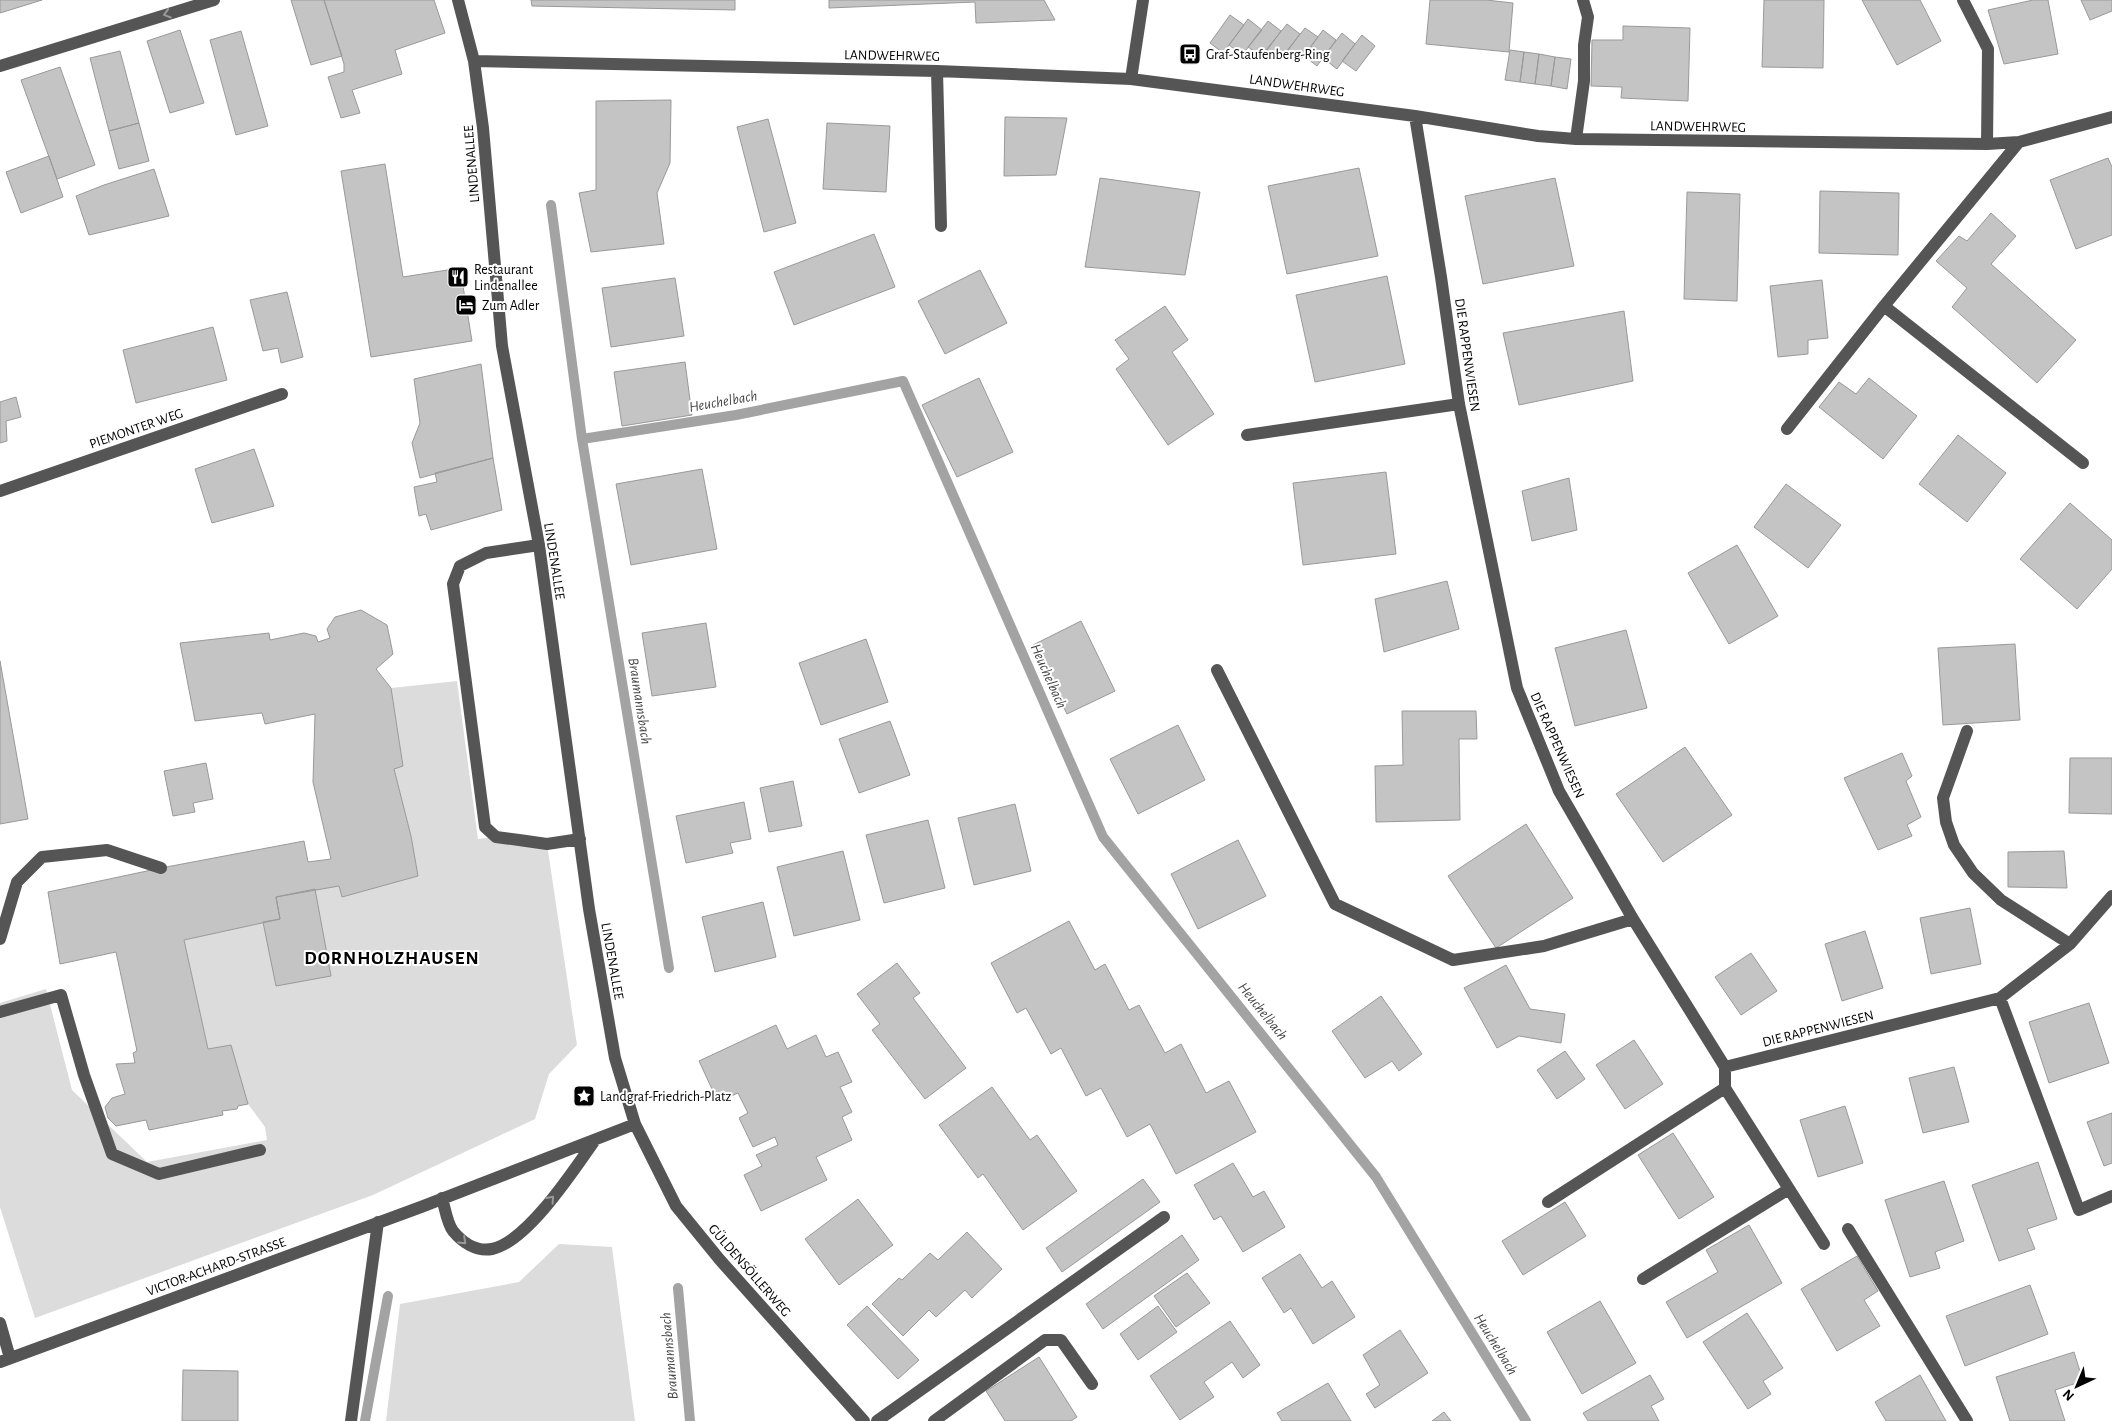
<svg xmlns="http://www.w3.org/2000/svg" width="2112" height="1421" font-family="'Alegreya Sans',sans-serif">
	<rect width="100%" height="100%" fill="#fff"/>
	<!-- green -->
	<path fill="#dcdcdc" d="M457,681L478,839L496,837L547,844L577,1045L549,1074L535,1119L373,1195L35,1318L0,1207V1003L46,989L72,1090L147,1162L267,1140L265,1127L248,1104L231,1045L208,1049L184,940L315,889L339,886L342,897L418,876L411,836L394,769L403,765L391,688Z
		M559,1244L612,1247L635,1421H386L400,1304L519,1282Z"/>
	<g fill="none" stroke-linecap="round" stroke-linejoin="round">
		<!-- stream -->
		<path stroke="#a3a3a3" stroke-width="10" d="M551,205L582,439L736,415L903,381L1103,837L1376,1177L1526,1421
			M582,439L669,968
			M678,1288L690,1421
			M365,1421L388,1296"/>
	</g>
	<!-- building -->
	<path fill="#c4c4c4" stroke="#999" d="M0,0H42L0,13Z
		M291,0H324L342,56L311,65Z
		M324,0H434L445,33L395,50L402,74L352,90L360,113L341,118L328,77L344,72V64Z
		M531,0H735V10L532,6Z
		M829,0H1044L1055,20L976,23L975,2L829,8Z
		M1430,0H1486L1513,3L1509,52L1426,44Z
		M1764,0H1824L1823,68L1762,67Z
		M1862,0H1920L1941,41L1897,65Z
		M2033,0H2048L2058,54L2004,64L1988,10Z
		M2081,0H2112V11L2090,20Z
		M1230,15L1244,25L1223,53L1210,43Z
		M1248,19L1262,30L1242,55L1229,45Z
		M1268,21L1281,31L1262,57L1248,47Z
		M1287,24L1300,34L1280,61L1266,50Z
		M1623,26L1690,28L1688,101L1621,98L1622,87L1591,86L1592,40H1623Z
		M1305,28L1318,37L1298,63L1285,53Z
		M180,30L204,103L170,113L147,41Z
		M1323,30L1336,40L1317,66L1304,56Z
		M241,31L268,126L236,135L210,40Z
		M1342,33L1355,44L1337,69L1323,58Z
		M1362,35L1375,46L1356,71L1342,61Z
		M1510,50L1524,52L1520,82L1505,80Z
		M120,51L139,123L109,131L90,58Z
		M1524,52L1539,54L1535,84L1520,82Z
		M1539,54L1555,57L1551,86L1535,84Z
		M1555,57L1571,59L1567,89L1551,86Z
		M60,67L95,165L57,179L21,80Z
		M671,100L670,163L657,193L664,244L591,252L579,193L596,190V101Z
		M1005,117L1067,118L1056,175L1004,176Z
		M768,119L796,223L764,232L737,127Z
		M139,123L149,161L119,169L109,131Z
		M827,123L890,126L886,192L823,189Z
		M49,156L63,197L21,213L6,172Z
		M2108,158L2112,167V235L2076,249L2050,180Z
		M385,164L403,277L460,268L472,341L371,357L341,171Z
		M1359,168L1378,256L1287,274L1268,186Z
		M154,169L169,216L89,235L76,196L104,185Z
		M1100,178L1200,192L1185,275L1085,267Z
		M1555,178L1574,266L1483,284L1465,196Z
		M1820,191L1899,193L1898,255L1819,253Z
		M1687,192L1740,194L1737,301L1684,299Z
		M1991,213L2016,236L1991,264L2076,340L2037,383L1952,307L1967,288L1936,261L1959,236L1967,241Z
		M874,234L895,287L794,325L774,272Z
		M980,270L1007,323L945,354L918,301Z
		M1387,276L1405,364L1315,382L1296,295Z
		M675,278L684,336L611,347L602,288Z
		M1822,280L1828,338L1808,340V354L1778,357L1770,286Z
		M287,292L303,357L281,363L278,348L263,351L250,300Z
		M1165,306L1188,340L1172,352L1214,414L1168,445L1116,369L1129,359L1115,340Z
		M1624,311L1633,381L1519,405L1503,333Z
		M213,327L227,380L136,403L123,350Z
		M685,362L692,415L622,426L614,372Z
		M481,364L493,458L420,478L412,443L420,423L414,379Z
		M979,378L1013,452L957,477L922,405Z
		M1869,378L1917,416L1883,459L1819,407L1839,382L1856,394Z
		M16,397L21,417L6,421L7,441L0,443V402Z
		M1958,435L2006,473L1967,522L1919,484Z
		M254,449L274,506L212,523L195,469Z
		M493,458L502,510L431,530L426,514L419,516L414,487L437,482L435,473Z
		M702,469L717,549L631,565L616,484Z
		M1386,472L1396,554L1303,565L1293,483Z
		M1569,478L1577,530L1532,541L1522,491Z
		M1786,484L1841,525L1808,568L1754,527Z
		M2070,503L2112,540V569L2077,609L2020,559Z
		M1737,545L1778,616L1729,644L1688,573Z
		M1447,581L1459,629L1384,652L1375,599Z
		M361,610L387,625L393,654L376,669L391,688L403,766L394,769L411,836L418,876L342,897L339,886L276,897L280,919L184,940L208,1049L231,1045L248,1104L238,1106L237,1109L222,1111L223,1115L149,1130L146,1120L116,1126L108,1118L105,1107L112,1098L125,1094L116,1064L135,1063L133,1053L137,1051L116,952L60,964L48,892L161,868L304,841L308,862L331,859L313,782L315,714L265,724L262,713L195,721L180,643L269,633L270,640L304,633L316,636L318,642L330,638L327,629L335,617Z
		M1081,621L1115,691L1067,714L1033,645Z
		M706,623L716,687L652,696L642,633Z
		M1626,630L1647,708L1575,726L1555,648Z
		M866,639L888,702L821,725L799,663Z
		M2015,644L2020,720L1943,725L1938,648Z
		M0,661L28,819L0,824Z
		M1402,711H1476L1477,739H1459L1460,820L1376,822L1375,766L1403,765Z
		M890,721L910,775L859,793L839,739Z
		M1178,725L1205,780L1138,814L1110,759Z
		M1685,747L1732,815L1663,862L1616,794Z
		M1902,753L1912,776L1906,781L1921,817L1907,825L1912,836L1878,850L1844,778Z
		M2070,758H2112V814L2069,813Z
		M206,763L213,799L193,803L195,812L173,816L164,771Z
		M793,781L802,826L769,832L760,788Z
		M744,802L751,839L730,843L733,853L686,863L676,816Z
		M1015,804L1031,871L974,885L958,818Z
		M928,820L945,888L884,903L866,835Z
		M1526,824L1573,898L1496,948L1448,876Z
		M1238,840L1266,896L1198,929L1171,874Z
		M843,851L860,920L794,936L777,867Z
		M2064,851L2067,888L2008,887V852Z
		M315,889L331,976L276,986L263,922L280,919L276,897Z
		M763,902L776,957L715,972L702,917Z
		M1970,908L1981,964L1931,974L1920,918Z
		M1069,921L1095,970L1105,964L1129,1010L1139,1005L1165,1053L1181,1044L1206,1093L1229,1081L1256,1132L1176,1174L1150,1124L1127,1137L1101,1088L1086,1096L1061,1048L1051,1054L1026,1008L1017,1013L991,963Z
		M1865,931L1883,988L1842,1001L1825,944Z
		M1751,953L1777,991L1741,1015L1715,977Z
		M897,963L920,993L913,998L966,1068L925,1099L872,1030L880,1024L857,994Z
		M1506,965L1530,1009L1565,1014L1561,1043L1519,1036L1497,1048L1464,988Z
		M1381,996L1422,1054L1399,1071L1392,1061L1365,1078L1332,1031Z
		M2089,1003L2109,1063L2049,1083L2029,1022Z
		M776,1025L787,1049L816,1035L826,1057L838,1052L852,1082L840,1087L852,1112L842,1117L852,1140L816,1157L827,1180L761,1211L744,1175L762,1166L756,1155L778,1145L775,1137L753,1147L739,1118L748,1113L738,1093L718,1102L699,1061Z
		M1634,1040L1663,1084L1625,1109L1596,1065Z
		M1565,1051L1585,1079L1557,1099L1537,1070Z
		M1954,1067L1969,1122L1923,1133L1909,1078Z
		M992,1087L1030,1140L1037,1135L1077,1191L1023,1230L983,1174L978,1178L939,1125Z
		M1845,1106L1863,1163L1818,1177L1800,1120Z
		M2112,1113V1163L2104,1166L2087,1122Z
		M1673,1133L1714,1197L1679,1219L1638,1155Z
		M2038,1162L2057,1219L2027,1229L2035,1249L1999,1261L1972,1185Z
		M1233,1163L1253,1197L1264,1191L1285,1227L1243,1252L1221,1216L1214,1220L1194,1185Z
		M1143,1179L1160,1202L1062,1272L1046,1248Z
		M1944,1181L1964,1241L1935,1252L1940,1268L1910,1277L1885,1200Z
		M858,1199L893,1245L839,1285L805,1239Z
		M1565,1202L1586,1236L1523,1275L1502,1241Z
		M1749,1225L1782,1283L1687,1338L1666,1302L1718,1272L1706,1250Z
		M967,1232L1002,1269L972,1298L965,1290L936,1317L929,1310L903,1336L872,1304L899,1278L902,1280L930,1253L938,1260Z
		M1182,1235L1199,1260L1103,1329L1086,1304Z
		M1300,1254L1322,1288L1332,1281L1355,1317L1313,1344L1291,1308L1284,1313L1262,1278Z
		M1857,1256L1878,1291L1864,1300L1880,1326L1837,1351L1801,1289Z
		M1187,1273L1210,1303L1176,1327L1154,1296Z
		M2030,1285L2048,1334L1965,1366L1946,1316Z
		M1600,1301L1636,1363L1582,1394L1547,1332Z
		M867,1306L919,1360L898,1379L847,1325Z
		M1158,1306L1177,1332L1138,1360L1120,1334Z
		M1747,1313L1783,1368L1763,1381L1771,1394L1748,1409L1703,1342Z
		M1230,1321L1260,1365L1243,1378L1232,1362L1204,1382L1214,1397L1180,1420L1150,1376Z
		M1400,1330L1428,1373L1375,1408L1366,1394L1380,1385L1363,1355Z
		M2074,1352L2083,1381L2055,1390L2065,1421H2010L1996,1377Z
		M1039,1357L1077,1417L1071,1421H1005L986,1391Z
		M183,1370L238,1371V1421H182Z
		M1650,1375L1664,1399L1651,1406L1659,1421H1588L1583,1413Z
		M1920,1375L1946,1421H1886L1875,1402Z
		M1328,1383L1351,1421H1282L1277,1413Z
		M1444,1412L1451,1421H1432Z"/>
	<g fill="none" stroke-linecap="round" stroke-linejoin="round">
		<!-- minor -->
		<path stroke="#555" stroke-width="12" d="M458,0L474,61L483,128L502,346L539,545L589,909L615,1058L635,1124L676,1206L720,1260L864,1421
			M1963,0L1988,49L1987,144
			M474,61L937,71L1131,79L1415,116L1538,136L1576,139L1987,144L2019,142L2112,117
			M0,66L214,0
			M937,71L941,226
			M1131,79L1143,0
			M1415,116L1441,277L1459,404L1517,688L1559,791L1633,919L1725,1067L2000,998L2070,944L2112,896
			M1576,139L1584,81V45L1588,17L1583,0
			M2019,142L1884,306L2083,463
			M1787,429L1884,306
			M1247,435L1459,404
			M0,491L282,394
			M539,545L486,553L460,566L453,584L485,827L496,837L519,840L547,844L580,839
			M1217,670L1335,904L1453,960L1544,946L1633,919
			M1967,731L1943,798L1946,822L1954,845L1973,873L2001,900L2070,944
			M0,939L17,882L42,857L107,850L161,868
			M2000,998L2079,1210L2112,1196
			M0,1012L61,995L84,1075L112,1154L159,1174L260,1150
			M1725,1067V1088L1824,1244
			M442,1198C445,1208 447,1223 453,1231C462,1242 476,1252 492,1249C527,1242 574,1170 595,1140
			M1548,1202L1725,1088
			M1848,1229L1967,1421
			M1643,1279L1789,1189
			M0,1323L10,1358
			M0,1362L421,1207L635,1124
			M351,1421L378,1222
			M877,1421L1164,1217
			M934,1421L1045,1340H1061L1092,1384"/>
	</g>
	<!-- one-way arrows -->
	<defs><path id="oneway-chevron" d="M-2-3.5L2.5 0L-2 3.5" fill="none" stroke-width="1.6" stroke-linecap="round" stroke-linejoin="round" transform="scale(1.25)"/></defs>
	<g stroke="#999">
		<use href="#oneway-chevron" transform="translate(167 14) rotate(163)"/>
		<use href="#oneway-chevron" transform="translate(551 1199) rotate(-48)"/>
		<use href="#oneway-chevron" transform="translate(463 1241) rotate(43)"/>
	</g>
	<!-- icons -->
	<defs>
		<g id="bus-square" transform="scale(1.125)"><rect x="-9" y="-9" width="18" height="18" rx="4" fill="#000" stroke="#fff"/><path d="M-5-6H5V4H4V6H2V4H-2V6H-4V4H-5ZM-3.5-4V0h7V-4ZM-3.5 1.2v1.5H-2V1.2ZM2 1.2v1.5H3.5V1.2Z" fill="#fff"/></g>
		<g id="restaurant-square" transform="scale(1.125)"><rect x="-9" y="-9" width="18" height="18" rx="4" fill="#000" stroke="#fff"/><path d="M-5-6h1v4h1v-4h1v4h1v-4h1v5L-1.5 .5V6h-2V.5L-5-1ZM5-6V6H3V1.5H1.5Q1.5-4 5-6Z" fill="#fff"/></g>
		<g id="hotel-square" transform="scale(1.125)"><rect x="-9" y="-9" width="18" height="18" rx="4" fill="#000" stroke="#fff"/><path d="M-6-4.5h1.5V1H6V5H4.5V3h-9V5H-6ZM-4 0a1.8 1.8 0 1 1 3.6 0ZM.5 0V-2.5h3Q6-2.5 6 0Z" fill="#fff"/></g>
		<g id="sight-square" transform="scale(1.125)"><rect x="-9" y="-9" width="18" height="18" rx="4" fill="#000" stroke="#fff"/><path d="M0-6L1.8-2.2L6-1.7L2.9 1.2L3.7 5.4L0 3.3L-3.7 5.4L-2.9 1.2L-6-1.7L-1.8-2.2Z" fill="#fff"/></g>
	</defs>
	<g fill-rule="evenodd">
		<use href="#bus-square" x="1190" y="54"/>
		<use href="#restaurant-square" x="458" y="277"/>
		<use href="#hotel-square" x="466" y="305"/>
		<use href="#sight-square" x="584" y="1096"/>
	</g>
	<g text-anchor="middle" stroke-width="4" stroke-linejoin="round" paint-order="stroke">
		<!-- poi labels -->
		<g font-size="14" fill="#000" stroke="#fff" text-anchor="start">
			<text x="1206" y="59">Graf-Staufenberg-Ring</text>
			<text x="474" y="274">Restaurant<tspan x="474" dy="16">Lindenallee</tspan></text>
			<text x="482" y="310">Zum Adler</text>
			<text x="600" y="1101">Landgraf-Friedrich-Platz</text>
		</g>
		<!-- street labels -->
		<g font-size="14" fill="#000" stroke="#fff">
			<text transform="translate(892 55) rotate(1)" y="5">LANDWEHRWEG</text>
			<text transform="translate(1297 85) rotate(8)" y="5">LANDWEHRWEG</text>
			<text transform="translate(1698 126) rotate(1)" y="5">LANDWEHRWEG</text>
			<text transform="translate(471 164) rotate(-95)" y="5">LINDENALLEE</text>
			<text transform="translate(1468 355) rotate(82)" y="5">DIE RAPPENWIESEN</text>
			<text transform="translate(136 428) rotate(-19)" y="5">PIEMONTER WEG</text>
			<text transform="translate(555 561) rotate(81)" y="5">LINDENALLEE</text>
			<text transform="translate(1558 745) rotate(66)" y="5">DIE RAPPENWIESEN</text>
			<text transform="translate(613 961) rotate(80)" y="5">LINDENALLEE</text>
			<text transform="translate(1818 1028) rotate(-14)" y="5">DIE RAPPENWIESEN</text>
			<text transform="translate(216 1266) rotate(-20)" y="5">VICTOR-ACHARD-STRASSE</text>
			<text transform="translate(750 1270) rotate(49)" y="5">GÜLDENSÖLLERWEG</text>
		</g>
		<!-- water labels -->
		<g font-size="15" font-style="italic" fill="#444" stroke="#fff">
			<text transform="translate(723 401) rotate(-10)" y="5">Heuchelbach</text>
			<text transform="translate(1049 676) rotate(66)" y="5">Heuchelbach</text>
			<text transform="translate(640 701) rotate(81)" y="5">Braumannsbach</text>
			<text transform="translate(1263 1011) rotate(51)" y="5">Heuchelbach</text>
			<text transform="translate(1496 1344) rotate(58)" y="5">Heuchelbach</text>
			<text transform="translate(669 1356) rotate(-95)" y="5">Braumannsbach</text>
		</g>
		<!-- district labels -->
		<g font-size="19" font-weight="bold" letter-spacing="1" fill="#000" stroke="#fff">
			<text x="392" y="964">DORNHOLZHAUSEN</text>
		</g>
	</g>
	<!-- north arrow -->
	<g transform="translate(2077 1386) rotate(224)" stroke="#ffffff" stroke-width="4" paint-order="stroke">
	<path d="M0-4L9 19L0 12L-9 19Z" fill="#000000"/>
	<text y="-8" font-size="14" font-weight="bold" text-anchor="middle" fill="#000000">N</text>
	</g>
</svg>
